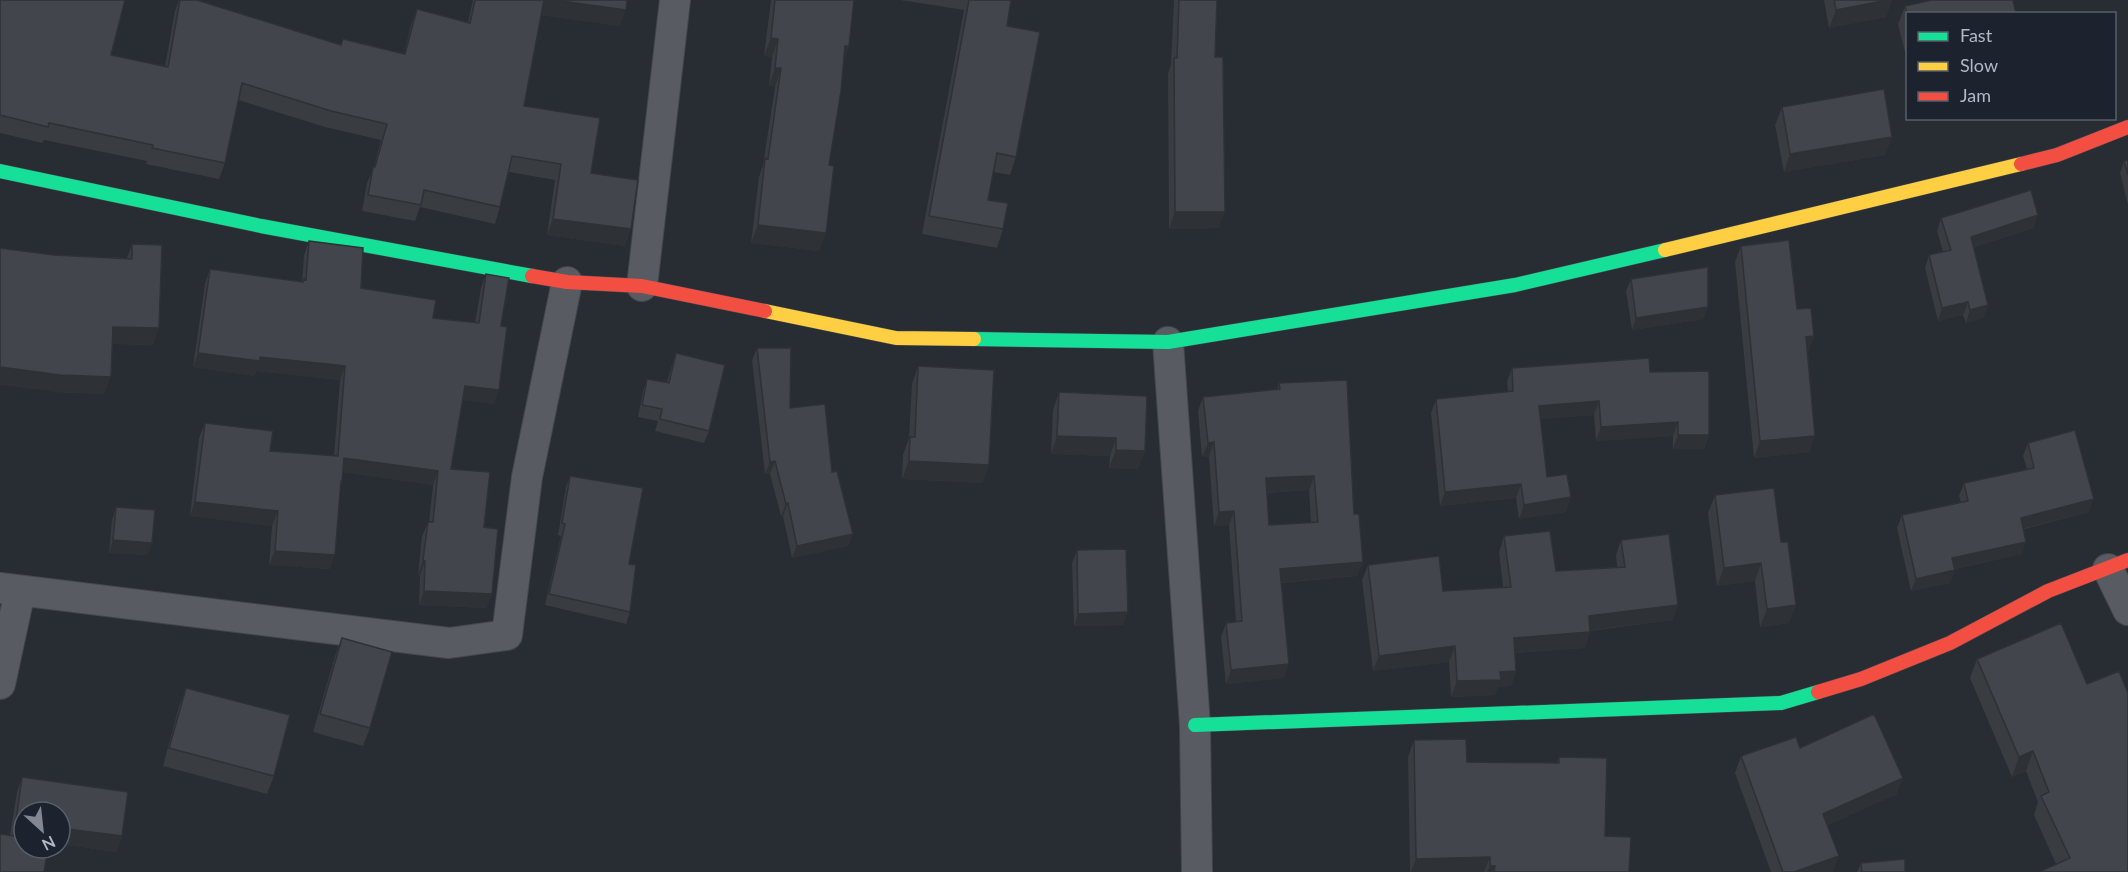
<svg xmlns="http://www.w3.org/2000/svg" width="2128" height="872" font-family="Lato,sans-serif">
	<rect width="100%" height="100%" fill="#282c33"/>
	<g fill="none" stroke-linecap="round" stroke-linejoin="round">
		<!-- street casing -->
		<g stroke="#44474d" stroke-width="32">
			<path id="street" d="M642,286L675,0
				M1168,342L1195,725L1197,872
				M2108,569L2128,610
				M0,588L449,643L507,635L527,477L567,282
				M0,684L20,591"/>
		</g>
		<!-- fast casing -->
		<g stroke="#464950" stroke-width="15">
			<path id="fast" d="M0,171L261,226L532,276
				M974,339L1168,342L1515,285L1665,250
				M1195,725L1781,703L1818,692"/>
		</g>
		<!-- slow casing -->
		<g stroke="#464950" stroke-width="15">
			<path id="slow" d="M1665,250L2021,164
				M765,311L896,338L974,339"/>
		</g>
		<!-- jam casing -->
		<g stroke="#464950" stroke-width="15">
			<path id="jam" d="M2021,164L2057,155L2128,127
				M532,276L567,282L642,286L765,311
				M1818,692L1861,679L1950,643L2048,591L2128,560"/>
		</g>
		<!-- street -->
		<use href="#street" stroke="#585b62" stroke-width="30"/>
		<!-- fast -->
		<use href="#fast" stroke="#16e098" stroke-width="14"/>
		<!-- slow -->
		<use href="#slow" stroke="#ffcf43" stroke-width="14"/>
		<!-- jam -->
		<use href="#jam" stroke="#f24e42" stroke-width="14"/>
	</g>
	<!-- wall -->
	<path fill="#393c41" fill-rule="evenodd" d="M0,0L111,55L165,66L175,11L179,0H197L341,45L343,39L404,54L411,25L417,9L468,22L473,0H627L620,26L541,15L524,106L591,173L625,246L547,235L555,180L509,172L500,207L495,224L420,207L415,221L362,211L367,183L374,167L381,140L325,127L238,100L225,163L219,179L146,164L147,161L44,140L42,143L0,133Z
		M771,0H854L849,46L843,62L829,165L826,233L819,251L751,243L759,177L763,165L775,87L769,86L772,57L764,56Z
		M900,0H1011L1007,26L1016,157L1010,175L993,172L988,200L1003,229L997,248L922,234L964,10Z
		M1174,0H1217L1215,57L1219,228L1169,229L1168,74L1171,64Z
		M1824,0H1892L1886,17L1829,28Z
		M1905,6L1908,14V64L1898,24Z
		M1782,107L1892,137L1885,155L1784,172L1775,125Z
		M2128,160V205L2120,173L2124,161Z
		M1941,218L2034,228L1974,247L1988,305L1983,318L1966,323L1963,315L1938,321L1925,268L1929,255L1943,252L1937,231Z
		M309,241L361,288L433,318L475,323L481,288L486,274L501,326L494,404L463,400L451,469L484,527L487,608L419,605L420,575H418L422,536L428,522H429L433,485L343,472L342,481L340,488L330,569L269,565L272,526L190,516L199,438L205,423L270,451L334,456L340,380L256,371L255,376L193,367L205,283L210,269L302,282L304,255Z
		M132,244L159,328L153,345L112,344L104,394L54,392V255L127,258Z
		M1741,246L1797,309L1814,336L1808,352L1815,436L1809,452L1754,458L1735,262Z
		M1631,279L1704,319L1632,330L1626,291Z
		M757,348L790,408L832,472L853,534L848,546L792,558L783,516H781L770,474H765L752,360Z
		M676,353L709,431L704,443L655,431L658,421L638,417L643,391L647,379L667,382L672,365Z
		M918,366L983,483L902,479L903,455L909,438L912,384Z
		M1512,368L1650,372L1709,435L1704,449H1673V436L1596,441L1594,415L1541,419L1547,477L1571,497L1566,512L1519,519L1516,498L1440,506L1431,413L1436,399L1508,392L1507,382Z
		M1279,383L1354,514L1363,562L1357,576L1281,583L1289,664L1283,678L1226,684L1221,637L1226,623L1236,622L1229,525L1214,526L1209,457H1202L1198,411L1203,397L1277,389ZM1309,490L1311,522L1269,525L1267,493Z
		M1059,392L1145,451L1138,469L1109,468L1110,456L1051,454L1053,410Z
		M2028,443L2089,512L2024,529L2022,554L1955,569L1950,583L1911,591L1897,528L1902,515L1961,502L1959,496L1964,483L2027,469L2023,456Z
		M570,476L629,564L630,612L626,624L545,605L561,536L558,535L566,487Z
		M1715,495L1781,542L1796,605L1789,623L1760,627L1755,581L1717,586L1708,513Z
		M116,507L148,555L109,553L112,520Z
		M1504,536L1556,571L1617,567L1616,555L1621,540L1673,620L1590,631L1585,648L1515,653L1516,671L1511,686L1498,687L1495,695L1451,697L1449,662L1373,671L1362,580L1368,565L1443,591L1503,587L1499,552Z
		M1077,550L1123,625L1074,626L1072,563Z
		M342,638L370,728L363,746L313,732L335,656Z
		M1977,659L2087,684L2128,872L2056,864L2034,815L2038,802L2026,771L2012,777L1970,678Z
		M186,688L274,776L267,794L163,766L179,706Z
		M1414,740L1467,762L1557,763L1559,757L1605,836L1629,872H1410L1408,757Z
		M1800,748L1897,794L1828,825L1833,872H1771L1735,773L1741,756Z
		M22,777L122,836L116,852L60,844V812H24L44,872L10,835L17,792Z
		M1861,863L1905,872H1857Z"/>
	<!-- shaded-wall -->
	<path fill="#2e3135" d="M544,0H554L626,10L620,26L538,15Z
		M1888,0H1892L1886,17L1829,28L1836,10Z
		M771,38L778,39L772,57L764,56Z
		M845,46H849L842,65Z
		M775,68H781L775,87L769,86Z
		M1892,137L1885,155L1784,172L1790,154Z
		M1175,212H1225L1219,228L1169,229Z
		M2038,215L2034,228L1967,249L1971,237Z
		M553,219L631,229L625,246L547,235Z
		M758,225L826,233L819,251L751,243Z
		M1968,302L1963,315L1938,321L1942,308Z
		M1988,305L1983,318L1966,323L1970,310Z
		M1708,307L1704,319L1632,330L1636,318Z
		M113,327L159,328L153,345L107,344Z
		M1814,336L1808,352L1806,337Z
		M198,353L260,357L345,366L340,380L256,371L255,376L193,367Z
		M0,367L111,377L104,394L54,392L0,385Z
		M465,386L499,390L494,404L460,400Z
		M1599,401L1594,415L1534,420L1539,406Z
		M1678,422L1673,436L1596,441L1601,427Z
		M1678,435H1709L1704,449H1673Z
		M1057,436L1116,438L1110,456L1051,454Z
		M1815,436L1809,452L1754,458L1760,441Z
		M1214,442L1209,457H1202L1208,443Z
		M1116,450L1145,451L1138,469L1109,468Z
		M344,458L438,471L433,485L339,472Z
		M775,461L770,474H765L770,462Z
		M909,461L989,465L983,483L902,479Z
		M1314,476L1309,490L1260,493L1266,478Z
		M1521,484L1516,498L1440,506L1445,492Z
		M1571,497L1566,512L1519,519L1524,505Z
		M2094,499L2089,512L2017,530L2021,518Z
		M195,502L278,511L272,526L190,516Z
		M788,503L783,516H781L786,504Z
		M1234,511L1229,525L1214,526L1219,512Z
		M853,534L848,546L792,558L797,546Z
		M113,540L152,543L148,555L109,553Z
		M2026,542L2022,554L1948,570L1952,558Z
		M275,551L335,555L330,569L269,565Z
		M423,560L425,561L420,575H418Z
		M1363,562L1357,576L1274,583L1280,569Z
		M1761,563L1755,581L1717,586L1724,568Z
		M1955,570L1950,583L1911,591L1916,579Z
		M424,591L492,594L487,608L419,605Z
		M1678,605L1673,620L1584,631L1589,616Z
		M1796,605L1789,623L1760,627L1767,609Z
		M1128,612L1123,625L1074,626L1078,614Z
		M1590,632L1585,648L1509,653L1514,638Z
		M1455,646L1449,662L1373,671L1379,656Z
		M1289,664L1283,678L1226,684L1231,670Z
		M1516,671L1511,686L1498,687L1495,695L1451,697L1457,681L1500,672Z
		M2033,751L2026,771L2012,777L2019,757Z
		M1903,778L1897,794L1818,830L1823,814Z
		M60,828L122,836L116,852L60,844Z
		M1839,856L1833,872H1794Z
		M1490,857L1484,872H1411L1416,859Z
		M1490,866H1495L1492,872H1487Z"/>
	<!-- building -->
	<path fill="#42464c" stroke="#2e3135" stroke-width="1.5" fill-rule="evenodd" d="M0,0H125L111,55L168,67L180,0H197L341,45L343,39L405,54L417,9L470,23L475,0H544L524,106L600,118L591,173L638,180L631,229L553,219L561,164L512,156L500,207L424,190L421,205L368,195L373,167H375L387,124L331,111L242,83L225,163L152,148L153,145L49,123L48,127L0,115Z
		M554,0H627L626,10Z
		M775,0H854L849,46H845L841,91L829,165L834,166L826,233L758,225L765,158L768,159L781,68H775L778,39L771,38Z
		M969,0H1011L1007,26L1040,32L1016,157L997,153L988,200L1008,203L1003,229L929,216Z
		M1179,0H1217L1215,57H1223L1225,212H1175L1174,58H1177Z
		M1834,0H1888L1836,10Z
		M1932,0H2013L2016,14H1908V18L1905,6Z
		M1884,89L1892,137L1790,154L1782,107Z
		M2128,160V175L2124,161Z
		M2031,190L2038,215L1971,237L1988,305L1970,310L1968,302L1942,308L1929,255L1951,250L1941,218Z
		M1789,240L1797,309L1811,308L1814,336L1806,337L1815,436L1760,441L1741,246Z
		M309,241L363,248L361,288L436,300L433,318L479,323L486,274L509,278L501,326L507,327L499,390L465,386L451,469L490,472L484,527L498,529L492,594L424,591L425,561L423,560L428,522H433L438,471L344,458L342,481H341L335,555L275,551L278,511L195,502L205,423L273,431L270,451L338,456L345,366L260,357V361L198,353L210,269L303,282L304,279L306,280Z
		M132,244L162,245L159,328L113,327L111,377L60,375L0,367V248L54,255L132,259Z
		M1708,267V307L1636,318L1631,279Z
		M757,348H791L790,408L825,404L832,472L837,471L853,534L797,546L788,503L786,504L775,461L770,462Z
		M676,353L725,365L709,431L660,419L662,409L642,405L647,379L669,383Z
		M1649,358L1650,372L1709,371V435H1678V422L1601,427L1599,401L1539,406L1547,477L1567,474L1571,497L1524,505L1521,484L1445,492L1436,399L1513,391L1512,368Z
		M918,366L994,370L989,465L909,461L910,437H915Z
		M1347,380L1354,514H1359L1363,562L1280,569L1289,664L1231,670L1226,623L1242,621L1234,511L1219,512L1214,442L1208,443L1203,397L1280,389L1279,383ZM1314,476L1318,522L1269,525L1266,478Z
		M1059,392L1147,396L1145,451L1116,450V438L1057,436Z
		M2075,430L2094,499L2021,518L2026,542L1952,558L1955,570L1916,579L1902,515L1968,501L1964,483L2034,468L2028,443Z
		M570,476L643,488L629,564L636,565L630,612L549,594L565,524L562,523Z
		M1774,488L1781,542H1788L1796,605L1767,609L1761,563L1724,568L1715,495Z
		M116,507L155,510L152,543L113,540Z
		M1550,531L1556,571L1625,567L1621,540L1669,534L1678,605L1589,616L1590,632L1514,638L1516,671L1500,672L1501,680L1457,681L1455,646L1379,656L1368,565L1439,556L1443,591L1511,587L1504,536Z
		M1126,549L1128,612L1078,614L1077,550Z
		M2061,623L2087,684L2119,671L2128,693V872H2039L2070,858L2041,796L2049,792L2033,751L2019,757L1977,659Z
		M342,638L392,652L370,728L320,714Z
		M186,688L290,715L274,776L169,748Z
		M1874,714L1903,778L1823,814L1839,856L1794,872H1783L1741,756L1796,737L1800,748Z
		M1466,739L1467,762L1559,763V757L1607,758L1605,836L1631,837L1629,872H1494L1495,866H1490V857L1416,859L1414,740Z
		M22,777L128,792L122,836L60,828V812H24V848H48L44,872H0V834L14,836Z
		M1905,859V872H1862L1861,863Z"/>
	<!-- legend -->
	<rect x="1906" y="12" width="210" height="108" fill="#1c232e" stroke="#585f6a" stroke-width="1.5"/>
	<rect x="1918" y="32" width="30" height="9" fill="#16e098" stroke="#585f6a" stroke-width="1.5"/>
	<text x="1960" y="42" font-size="18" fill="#b2b8c5">Fast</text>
	<rect x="1918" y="62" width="30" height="9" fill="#ffcf43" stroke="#585f6a" stroke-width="1.5"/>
	<text x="1960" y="72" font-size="18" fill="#b2b8c5">Slow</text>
	<rect x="1918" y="92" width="30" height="9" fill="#f24e42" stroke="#585f6a" stroke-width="1.5"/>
	<text x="1960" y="102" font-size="18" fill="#b2b8c5">Jam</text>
	<!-- north arrow -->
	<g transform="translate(42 830) rotate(153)"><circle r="28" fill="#1c232e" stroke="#585f6a" stroke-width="1.5"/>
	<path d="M0-4.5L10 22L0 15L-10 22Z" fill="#828792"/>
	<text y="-9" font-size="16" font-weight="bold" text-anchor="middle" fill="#b2b8c5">N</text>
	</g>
</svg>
